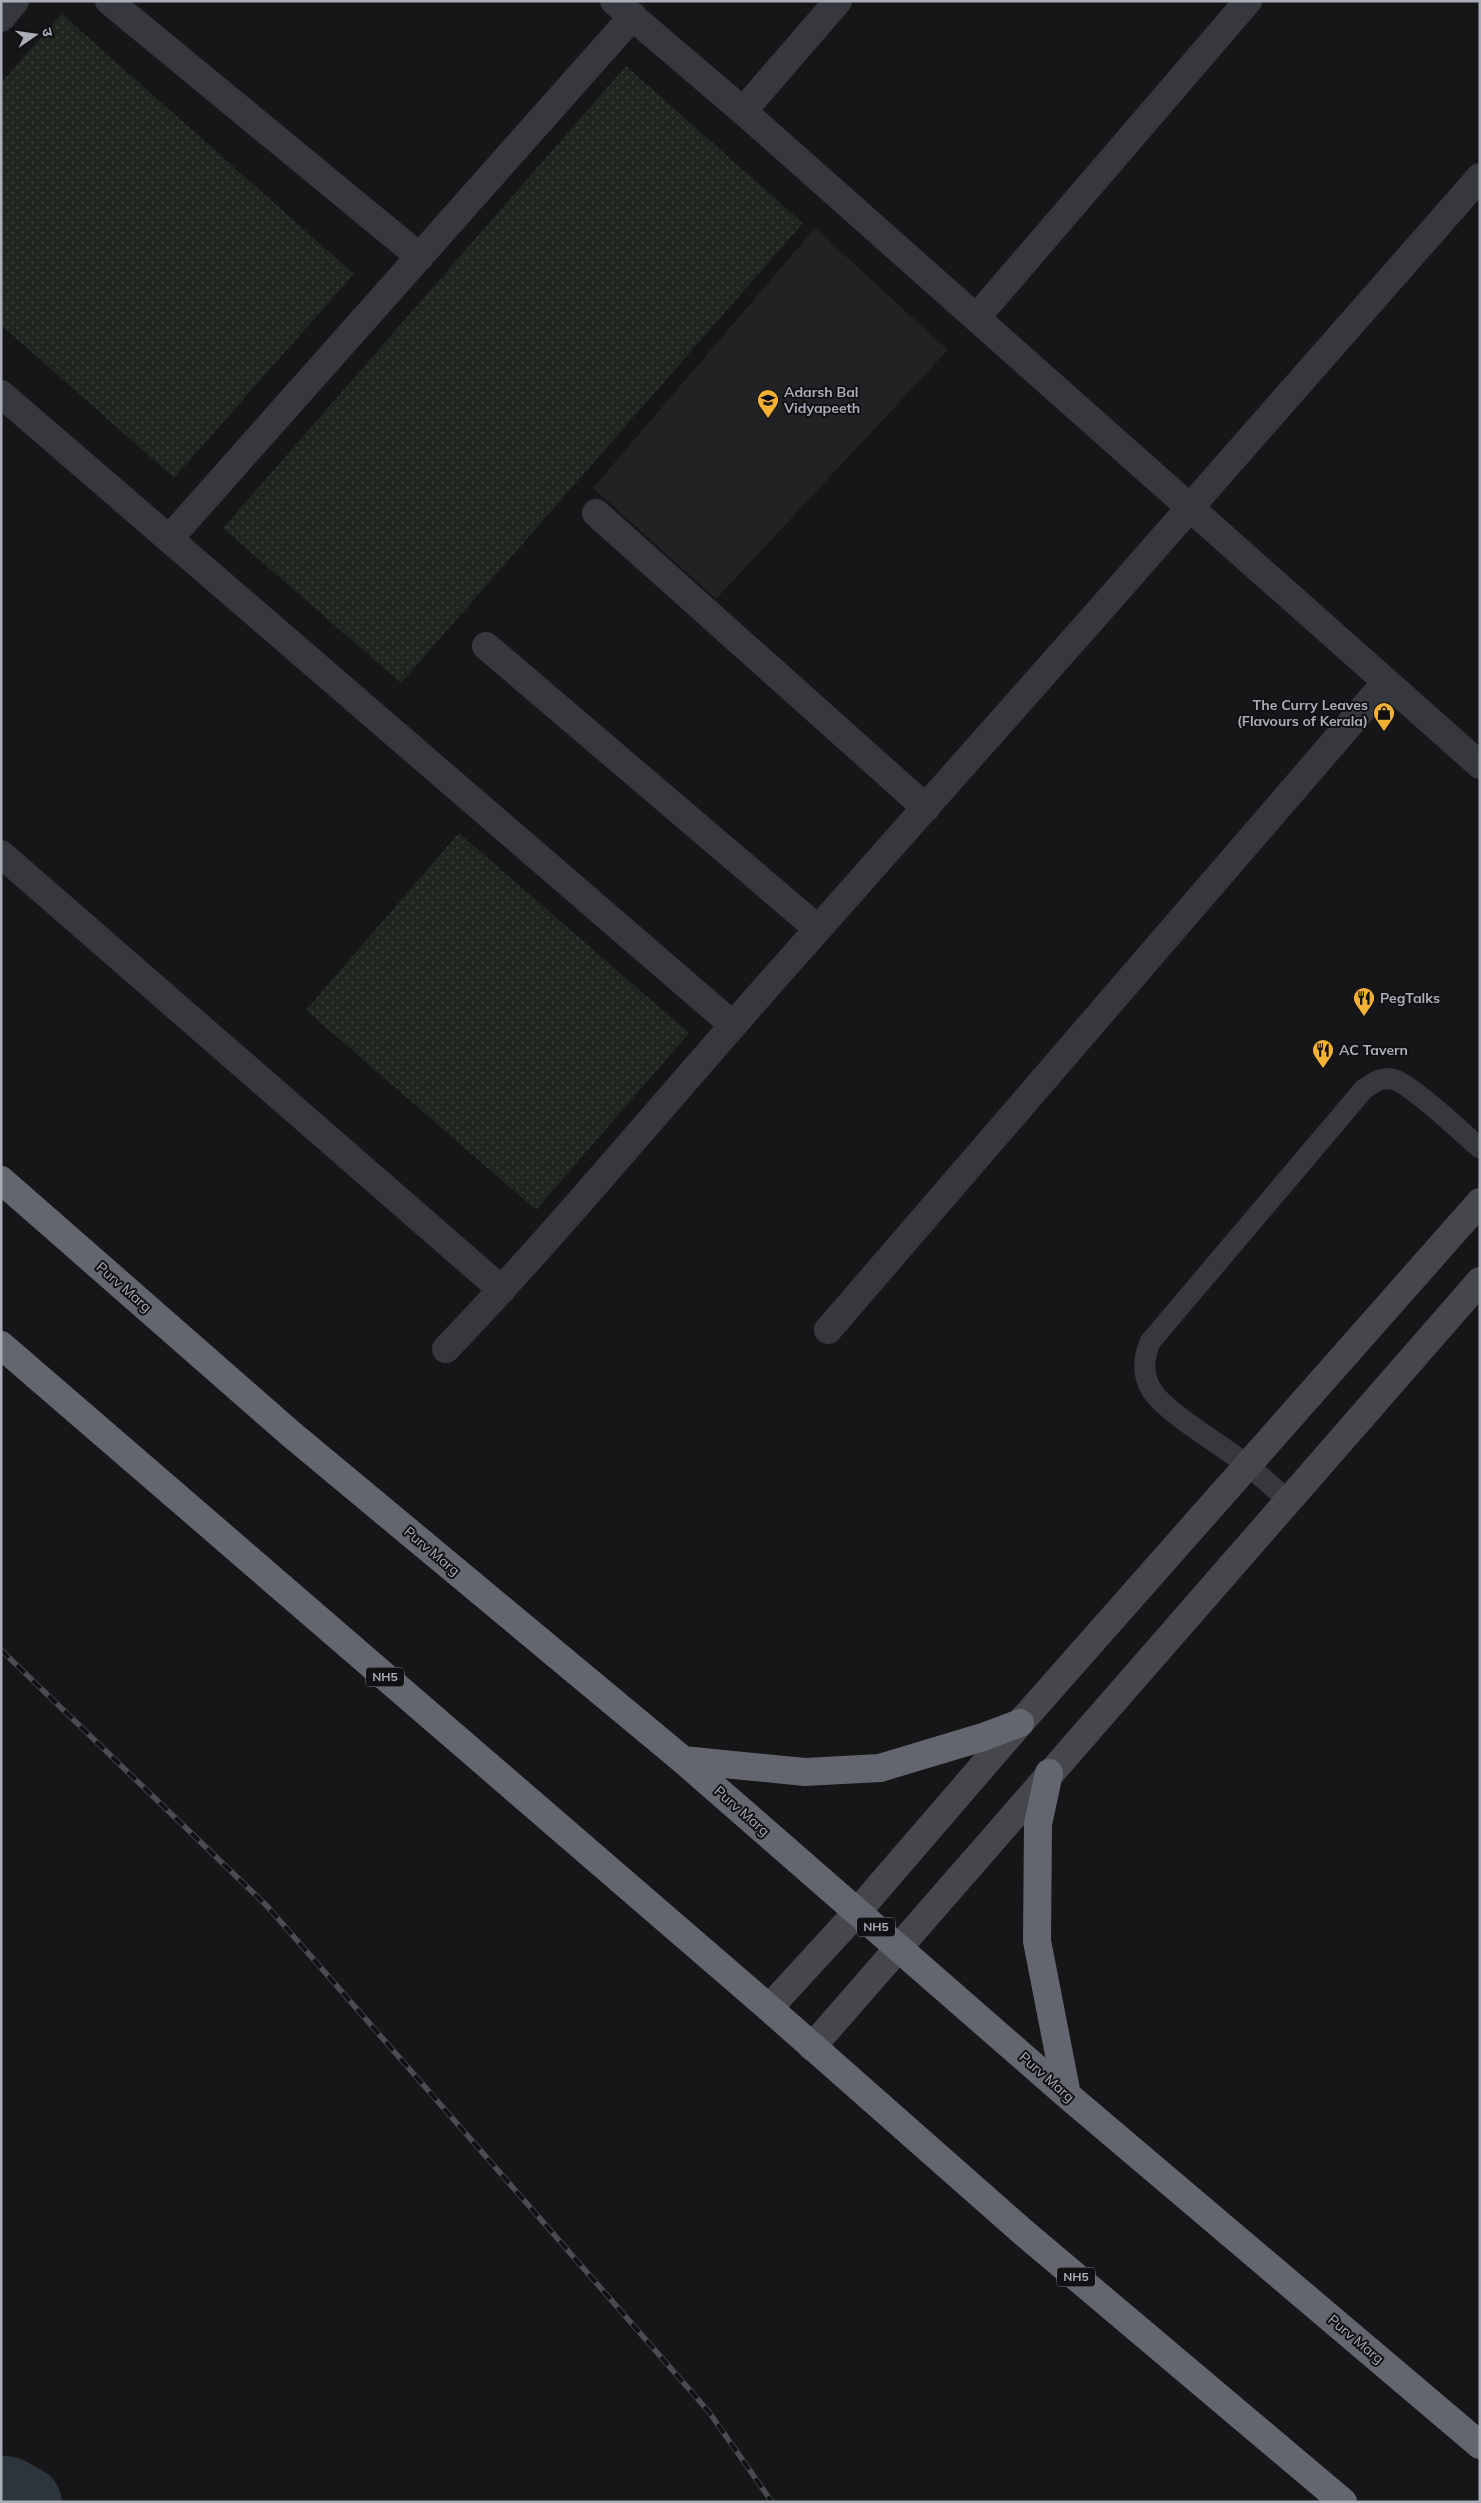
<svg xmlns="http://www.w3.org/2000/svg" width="1481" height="2503" font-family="Mulish,'Noto Sans Devanagari',sans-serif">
	<defs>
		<pattern id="park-dots" width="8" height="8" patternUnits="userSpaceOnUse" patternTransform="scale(1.25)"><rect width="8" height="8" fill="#1e261f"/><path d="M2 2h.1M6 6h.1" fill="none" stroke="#3c433d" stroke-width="1.8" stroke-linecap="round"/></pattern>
	</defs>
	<rect width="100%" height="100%" fill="#161618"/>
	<!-- built -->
	<path fill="#222225" d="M815,228L948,350L716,599L593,488Z"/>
	<!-- park -->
	<path fill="url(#park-dots)" d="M62,14L354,274L174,478L1,325V83Z
		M626,66L803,223L401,683L223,528Z
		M459,833L689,1033L536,1210L306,1010Z"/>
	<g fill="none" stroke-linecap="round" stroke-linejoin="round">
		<!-- river -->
		<path stroke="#2c353c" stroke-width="71" d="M1,2491L8,2492L26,2502"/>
		<!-- lane -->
		<path stroke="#37383d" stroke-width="21" d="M1288,1500C1275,1489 1261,1476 1247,1465C1225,1447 1164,1412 1151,1389C1142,1374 1144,1357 1150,1342L1364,1089C1373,1083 1380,1077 1392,1079C1411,1083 1463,1134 1480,1148"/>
		<!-- street -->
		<path stroke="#37383d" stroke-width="28" d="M109,1L420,257
			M614,1L743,111L1480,765
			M1,18L15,1
			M743,111L838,1
			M976,318L1248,1
			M1,394L733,1025
			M596,513L926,808
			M169,539L633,16
			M486,646L818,929
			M1,854L502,1290
			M828,1330L1386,682
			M446,1349C567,1222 678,1086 795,955C1024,696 1253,438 1480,177"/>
		<!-- secondary -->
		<path stroke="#45474d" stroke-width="28" d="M769,2008L858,1911L1020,1723L1480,1202
			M812,2047L1480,1281"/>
		<!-- highway -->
		<path stroke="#63666e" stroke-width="28" d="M1,1180L291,1434L683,1760L1067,2095L1480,2445
			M1,1345L769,2008L1023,2232L1343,2502
			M683,1760L805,1772L880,1768L983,1737L1020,1723
			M1049,1773L1038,1824L1037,1941L1067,2095"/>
		<!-- rail casing -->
		<g stroke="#4a4c52" stroke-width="5.5">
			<path id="rail" d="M1,1650L267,1906L709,2412L772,2502"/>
		</g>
		<!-- rail -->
		<use href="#rail" stroke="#111113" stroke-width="4" stroke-dasharray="11" stroke-linecap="butt"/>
	</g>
	<!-- icons -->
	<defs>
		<g id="school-pin" transform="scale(1.125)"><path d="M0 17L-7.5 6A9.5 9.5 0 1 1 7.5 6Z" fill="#f2b134" stroke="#111113"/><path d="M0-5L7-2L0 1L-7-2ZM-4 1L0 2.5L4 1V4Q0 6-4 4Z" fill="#111"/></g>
		<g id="shop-pin" transform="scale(1.125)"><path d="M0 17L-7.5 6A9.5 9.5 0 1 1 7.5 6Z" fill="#f2b134" stroke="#111113"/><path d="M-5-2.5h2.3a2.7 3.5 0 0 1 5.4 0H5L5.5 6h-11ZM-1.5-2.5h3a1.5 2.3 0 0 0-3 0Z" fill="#111"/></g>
		<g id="restaurant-pin" transform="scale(1.125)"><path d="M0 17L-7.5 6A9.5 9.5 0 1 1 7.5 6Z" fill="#f2b134" stroke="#111113"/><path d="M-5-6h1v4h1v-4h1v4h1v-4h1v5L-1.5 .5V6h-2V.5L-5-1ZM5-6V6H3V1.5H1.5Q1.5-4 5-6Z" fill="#111"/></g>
	</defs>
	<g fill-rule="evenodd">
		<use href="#school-pin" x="768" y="400"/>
		<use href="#shop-pin" x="1384" y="713"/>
		<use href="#restaurant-pin" x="1364" y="998"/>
		<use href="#restaurant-pin" x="1323" y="1050"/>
	</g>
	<g text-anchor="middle" stroke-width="4" stroke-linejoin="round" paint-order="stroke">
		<!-- shield labels -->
		<g fill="#111113" stroke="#7b7e86" stroke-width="1">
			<rect x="366" y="1667.5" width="38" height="19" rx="4"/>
			<rect x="857" y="1917.5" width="38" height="19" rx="4"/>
			<rect x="1057" y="2267.5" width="38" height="19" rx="4"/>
		</g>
		<g font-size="12" font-weight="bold" fill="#a8adb8">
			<text x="385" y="1681">NH5</text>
			<text x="876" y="1931">NH5</text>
			<text x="1076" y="2281">NH5</text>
		</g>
		<!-- poi labels -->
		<g font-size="14" font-weight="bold" fill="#a8adb8" stroke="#111113" text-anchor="start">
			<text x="784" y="397">Adarsh Bal<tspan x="784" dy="16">Vidyapeeth</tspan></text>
			<text x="1368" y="710" text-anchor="end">The Curry Leaves<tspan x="1368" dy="16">(Flavours of Kerala)</tspan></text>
			<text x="1380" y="1003">PegTalks</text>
			<text x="1339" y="1055">AC Tavern</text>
		</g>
		<!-- street labels -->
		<g font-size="14" fill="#a8adb8" stroke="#111113">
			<text transform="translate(124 1287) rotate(41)" y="5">Purv Marg</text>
			<text transform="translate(432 1551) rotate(40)" y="5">Purv Marg</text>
			<text transform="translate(742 1811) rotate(41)" y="5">Purv Marg</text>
			<text transform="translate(1047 2077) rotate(41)" y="5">Purv Marg</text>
			<text transform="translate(1356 2339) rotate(40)" y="5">Purv Marg</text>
		</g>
	</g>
	<!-- border -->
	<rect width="1481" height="2503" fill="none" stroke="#a8adb8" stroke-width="5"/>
	<!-- north arrow -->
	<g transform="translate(35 35) rotate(77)" stroke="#111113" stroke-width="4" paint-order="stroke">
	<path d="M0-4L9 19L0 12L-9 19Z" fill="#a8adb8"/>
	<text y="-8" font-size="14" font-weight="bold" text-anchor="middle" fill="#a8adb8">उ</text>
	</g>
</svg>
